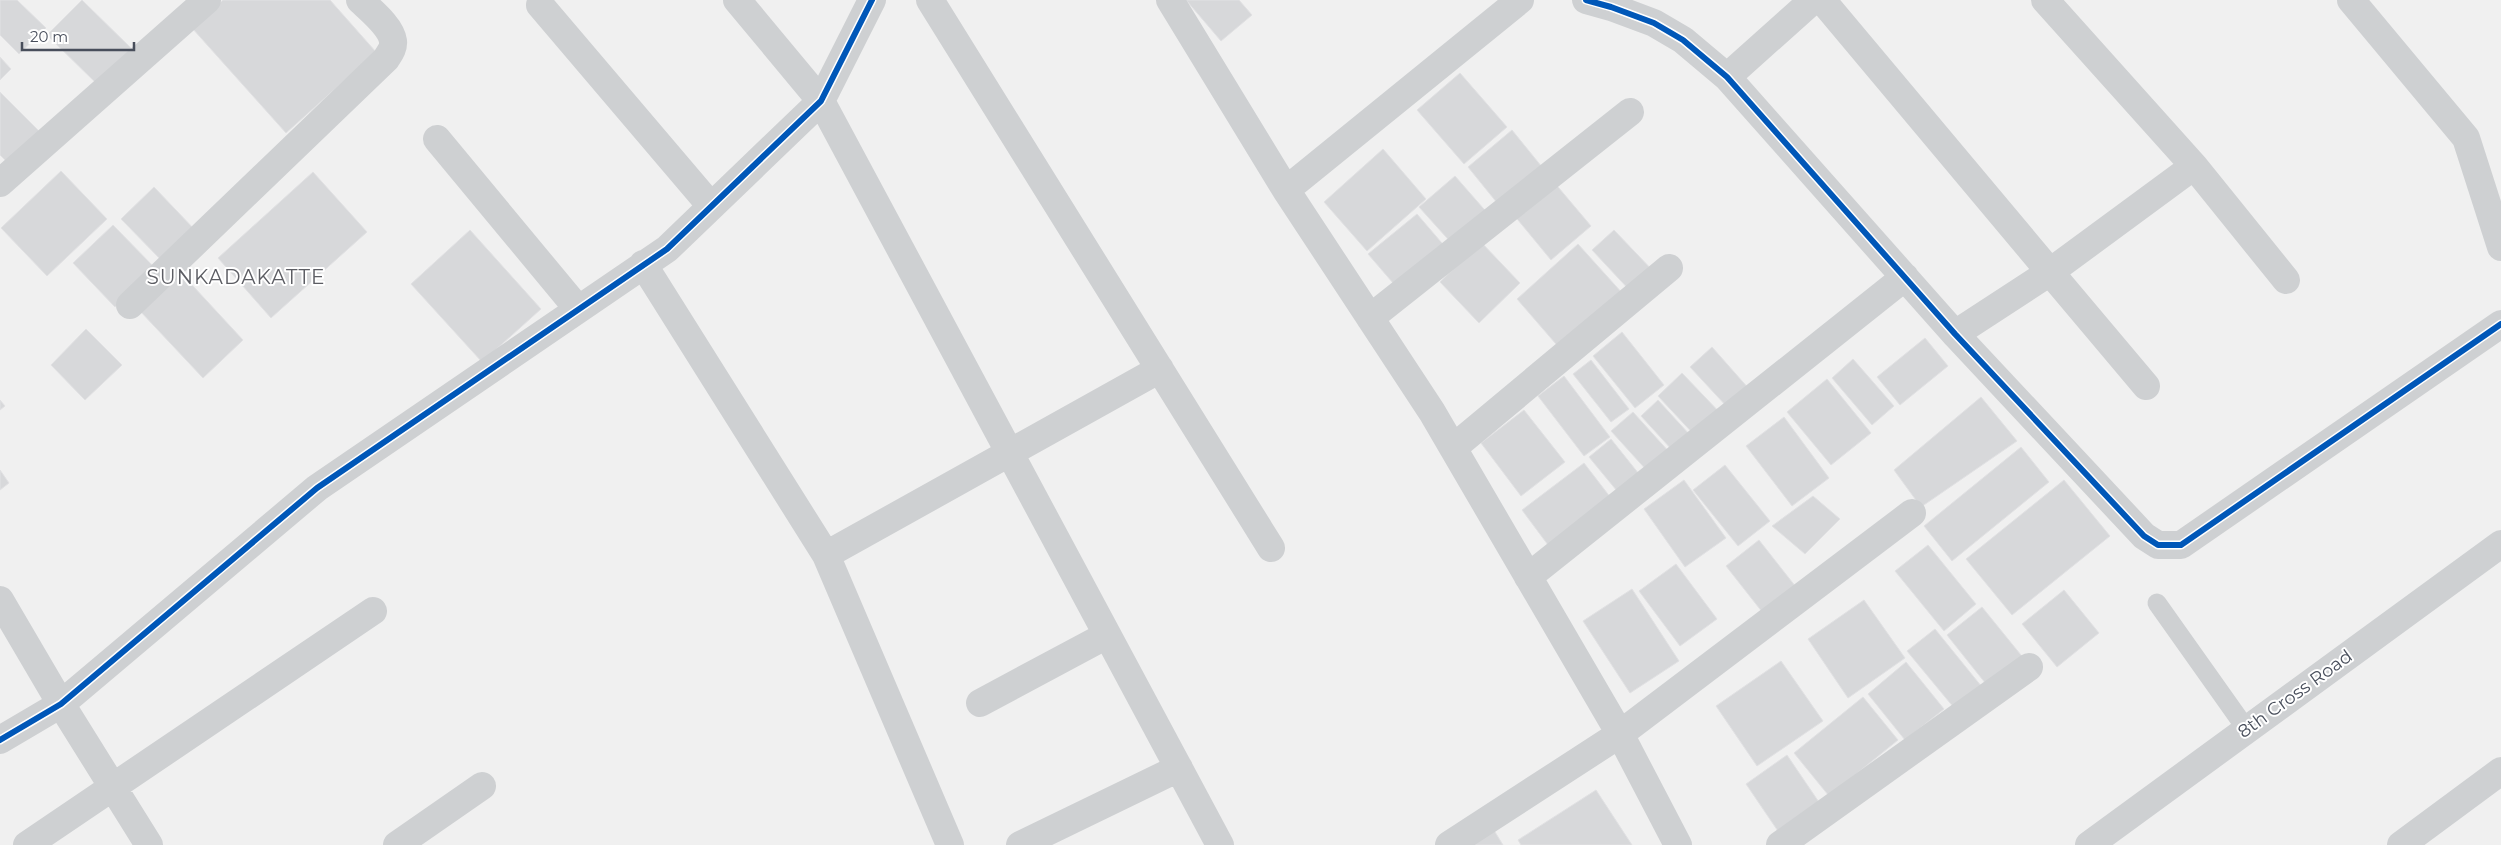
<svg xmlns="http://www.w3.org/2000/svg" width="2501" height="845" font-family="Montserrat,sans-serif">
	<rect width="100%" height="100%" fill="#f0f0f0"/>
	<!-- building -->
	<path fill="#d7d8da" stroke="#e1e1e3" d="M0,0H17L46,28L19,54L0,35Z
		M82,0L134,51L99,86L47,35Z
		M223,0H330L376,52L286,133L192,28Z
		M1186,0H1239L1252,15L1221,41Z
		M0,57L11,69L0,80Z
		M1460,73L1507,127L1464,164L1417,110Z
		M0,92L41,133L10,165L0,155Z
		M1512,130L1542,167L1498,204L1468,167Z
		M1383,149L1426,199L1367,251L1324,202Z
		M61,171L107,219L47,276L1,228Z
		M313,172L367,232L271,318L218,258Z
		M1455,176L1490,216L1455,247L1419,207Z
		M1553,181L1591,226L1551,260L1513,214Z
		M154,187L195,230L163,262L121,219Z
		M1417,214L1447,249L1399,290L1368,254Z
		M113,225L155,268L115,307L73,263Z
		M470,230L541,309L482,362L411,284Z
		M1614,230L1656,274L1634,295L1592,250Z
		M1481,242L1520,283L1479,323L1440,282Z
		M1578,244L1624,295L1562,351L1517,299Z
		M181,273L243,340L203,378L140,311Z
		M86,329L122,365L85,400L51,365Z
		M1622,332L1664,385L1635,408L1593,356Z
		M1925,338L1948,366L1900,405L1877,377Z
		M1712,347L1750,390L1729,409L1690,367Z
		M1853,359L1894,406L1872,425L1832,378Z
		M1591,360L1629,409L1611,422L1573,374Z
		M1682,373L1724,417L1699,440L1658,396Z
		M1564,376L1610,437L1584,456L1538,396Z
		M1827,379L1871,433L1831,465L1787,412Z
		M1981,397L2017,441L1921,507L1894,470Z
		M0,400L5,406L0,410Z
		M1658,400L1690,435L1673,451L1641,416Z
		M1524,410L1565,462L1521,496L1481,443Z
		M1633,412L1671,454L1650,474L1611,431Z
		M1784,417L1829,478L1792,506L1746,446Z
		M1611,439L1643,479L1622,497L1589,457Z
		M2021,447L2049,482L1952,561L1924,526Z
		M1584,463L1614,502L1551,549L1522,510Z
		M1725,465L1770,521L1738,546L1693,490Z
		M0,470L9,483L0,490Z
		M1684,480L1726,538L1685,567L1644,509Z
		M2064,480L2110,536L2012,615L1966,559Z
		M1813,496L1840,519L1805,554L1772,526Z
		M1759,540L1796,587L1763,613L1726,566Z
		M1928,545L1976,604L1944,631L1895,571Z
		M1676,564L1717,619L1680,646L1639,591Z
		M1632,589L1679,661L1630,693L1583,621Z
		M2064,590L2099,633L2057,667L2022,624Z
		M1864,600L1905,658L1848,698L1808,639Z
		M1982,607L2025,660L1990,689L1947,635Z
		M1935,629L1982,687L1955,709L1907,651Z
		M1781,661L1823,721L1757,766L1716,706Z
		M1906,662L1944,709L1905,740L1868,694Z
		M1863,697L1898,740L1829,796L1794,753Z
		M1787,755L1825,811L1784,840L1746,784Z
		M1596,790L1632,845H1521L1518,840Z
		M1492,827L1503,845H1463Z"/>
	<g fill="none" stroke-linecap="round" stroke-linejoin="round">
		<!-- service -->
		<path stroke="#ced0d2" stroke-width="19" d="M2157,603L2247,730"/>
		<!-- minor -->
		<path stroke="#ced0d2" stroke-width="28" d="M737,0L821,101L1220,845
			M930,0L1271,548
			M1170,0L1286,190L1432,412L1620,734L1678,845
			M1586,0L1611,7L1654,23L1683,40L1727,77L1955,334L2144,536L2158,545H2181L2501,324
			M1822,0L2050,272L2194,166
			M2045,0L2194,166L2286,280
			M2351,0L2466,138L2501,247
			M540,5L711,206
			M1727,77L1813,0
			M437,139L578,309
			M0,183L207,0
			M1286,190L1520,0
			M643,264L826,555L950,845
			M130,305L386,59C389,54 394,48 393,41C391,26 370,10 360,0
			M1370,318L1630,112
			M1955,334L2050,272L2146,386
			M1453,448L1669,268
			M826,555L1160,369
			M1528,577L1905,277
			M0,600L61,704L149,845
			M980,703L1107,635
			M0,740L61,704L317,488L667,249L821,101L872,0
			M27,845L373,611
			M397,845L482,786
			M1020,845L1179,768
			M1449,845L1620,734L1912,513
			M1780,845L2029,667
			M2089,845L2501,544
			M2401,845L2501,771"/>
		<!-- cycleway casing -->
		<g stroke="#fff" stroke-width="9">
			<path id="cycleway" d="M1586,0L1611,7L1654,23L1683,40L1727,77L1955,334L2144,536L2158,545H2181L2501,324
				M0,740L61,704L317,488L667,249L821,101L872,0"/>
		</g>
		<!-- cycleway -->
		<use href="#cycleway" stroke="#0057b8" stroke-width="6"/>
	</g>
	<g text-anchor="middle" stroke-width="4" stroke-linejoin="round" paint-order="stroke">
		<!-- street labels -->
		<g font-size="18" fill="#484e5b" stroke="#fff">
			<text transform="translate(2295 694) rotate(-36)" y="6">8th Cross Road</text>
		</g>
		<!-- quarter labels -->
		<g font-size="20" letter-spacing="1" fill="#5c5d63" stroke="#fff">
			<text x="236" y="284">SUNKADAKATTE</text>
		</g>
	</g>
	<!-- scale -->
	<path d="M22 42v8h112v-8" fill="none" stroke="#484e5b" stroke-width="2.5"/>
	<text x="30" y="42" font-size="15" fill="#484e5b" stroke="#ffffff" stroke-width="4" paint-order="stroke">20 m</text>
</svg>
